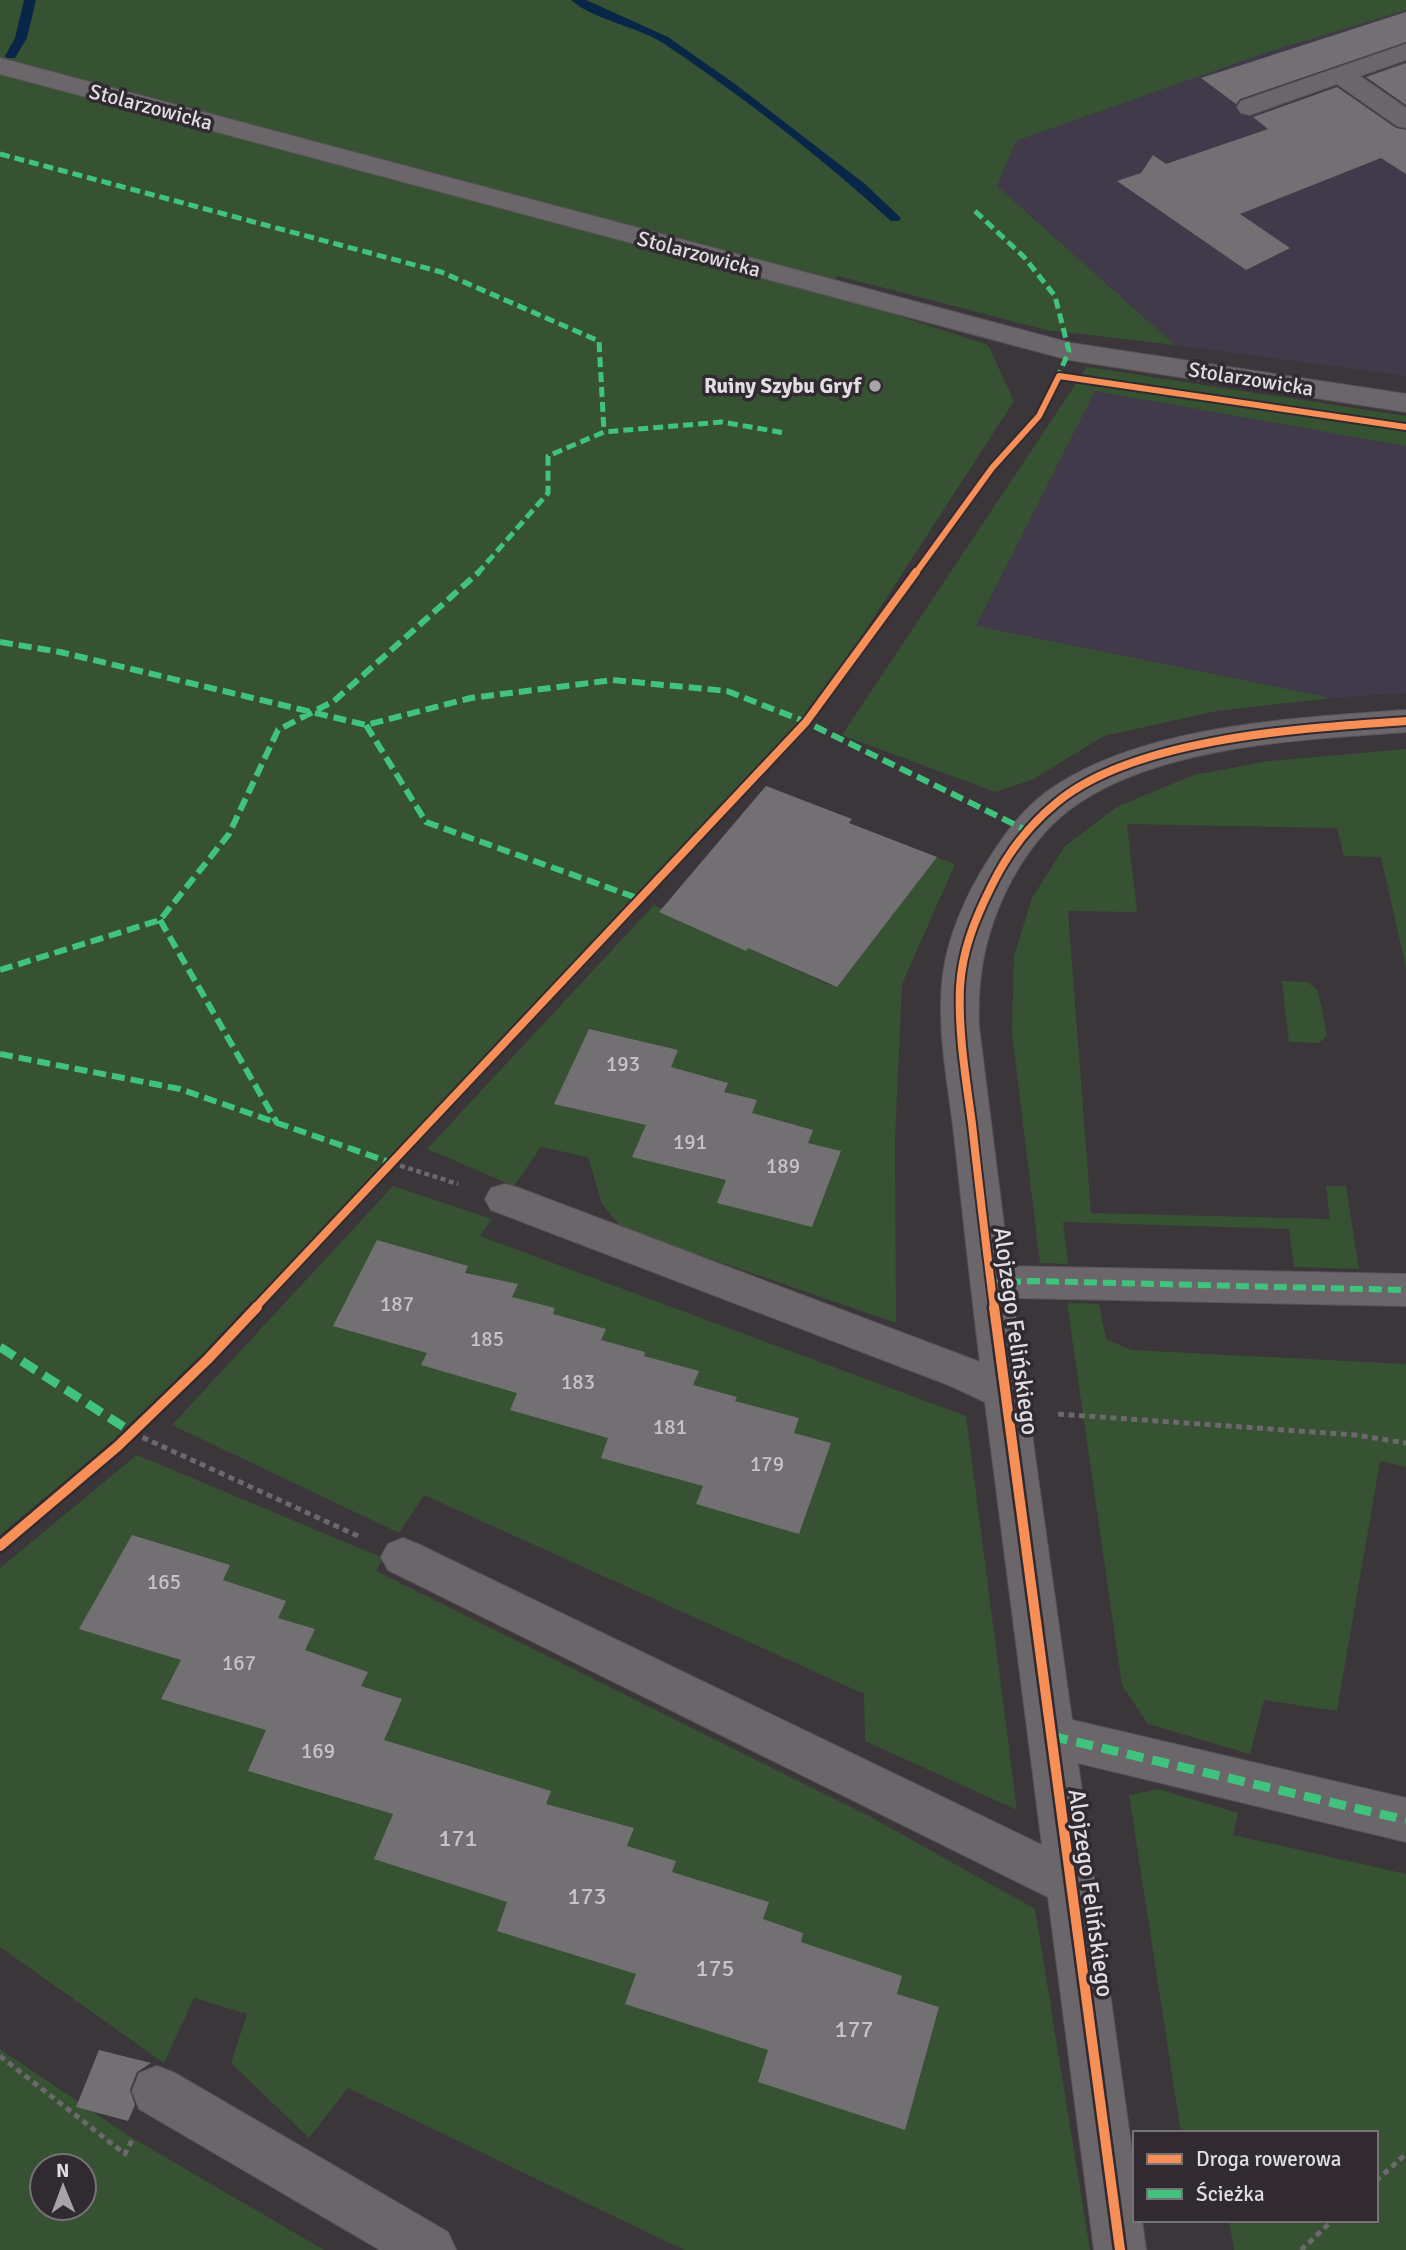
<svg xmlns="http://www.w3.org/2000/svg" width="1406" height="2250" font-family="Signika,sans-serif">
	<rect width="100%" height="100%" fill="#3a363a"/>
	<!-- industrial -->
	<path fill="#403a4a" d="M1406,10V376L1175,345L996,185L1016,141L1265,53Z
		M1095,391L1406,446V693L1332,698L975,626Z"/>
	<!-- green -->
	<path fill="#375233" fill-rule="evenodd" d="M0,0H1406V10L1265,53L1016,141L997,186L1175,345L1046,330L838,276L823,291L988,345L1014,401L806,722L208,1359L133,1433L105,1448L0,1535Z
		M1087,367L1406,416V446L1095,391L976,626L1332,698L1217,711L1104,736L1032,780L995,792L842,735Z
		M1406,749V968L1381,857L1344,856L1337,828L1127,824L1137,912L1068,911L1091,1213L1330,1219L1326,1186H1346L1359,1269L1294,1267L1289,1229L1063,1222L1068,1264L1040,1263L1012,1033L1014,956L1032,898L1065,846L1118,806L1194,775L1269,761Z
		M936,857L955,864L902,984L895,1138L896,1323L622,1228L602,1204L588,1157L541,1147L514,1186L427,1149L654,905L832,986Z
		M1282,981L1307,982L1318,990L1327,1036L1319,1043L1289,1042Z
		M393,1186L492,1219L480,1236L966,1416L1017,1810L865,1741L864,1694L424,1495L399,1533L172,1425Z
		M1067,1303L1099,1304L1106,1339L1131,1350L1406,1364V1467L1380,1461L1337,1711L1264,1700L1250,1754L1148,1724L1122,1685Z
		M137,1455L383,1558L376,1571L871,1817L1035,1909L1090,2250H684L348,2088L309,2138L231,2063L247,2014L194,1998L164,2063L0,1947V1568Z
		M1158,1789L1238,1813L1233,1835L1406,1874V2250H1234L1229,2220H1376V2133H1181L1129,1795Z
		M0,2049L129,2136L324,2250H0ZM42,2166H84V2208H42Z"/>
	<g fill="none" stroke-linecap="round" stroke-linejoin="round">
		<!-- stream -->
		<path fill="#082748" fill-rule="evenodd" d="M24,0H36L27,38L15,58H7L5,56L15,38Z
			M571,0H586L668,37L735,84L865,184L901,218L899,221H891C820,156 742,96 663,43C636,26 594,20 571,0Z"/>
	</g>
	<!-- building -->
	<path fill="#737073" d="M1406,12V42L1240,99L1236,104L1201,78Z
		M1406,63V105L1366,77Z
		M1337,87L1396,128L1406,130V174L1381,158L1240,214L1290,248L1246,270L1117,181L1141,173L1153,155L1166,164L1268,129L1253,117Z
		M766,786L852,819L849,823L937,857L837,987L748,948L746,951L659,912Z
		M589,1029L678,1050L671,1067L728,1083L724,1092L757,1100L752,1113L813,1130L808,1143L841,1151L812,1227L717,1203L726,1180L632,1157L646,1125L554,1104Z
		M377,1240L468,1266L465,1273L518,1284L512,1297L555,1308L553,1314L606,1329L601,1340L645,1352L644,1356L699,1371L693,1385L737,1397L735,1401L799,1418L794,1433L831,1443L799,1534L696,1504L703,1486L601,1458L608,1438L510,1410L517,1393L421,1365L427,1353L333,1326Z
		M132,1535L230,1565L223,1580L286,1601L278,1618L315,1629L305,1650L368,1672L361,1686L402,1699L384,1740L551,1791L546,1804L634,1828L627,1846L676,1861L672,1872L769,1902L763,1919L803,1933L801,1942L902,1976L897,1994L939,2007L905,2130L758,2082L768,2050L625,2004L636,1974L497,1931L507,1902L374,1859L393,1814L248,1771L266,1730L161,1699L181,1660L79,1629Z
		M99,2050L151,2063L137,2072L130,2090L135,2105L128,2121L76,2107Z"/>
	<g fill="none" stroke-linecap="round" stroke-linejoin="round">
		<!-- minor casing -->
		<g stroke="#575457" stroke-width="2">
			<path id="minor" d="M1406,44V60L1360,76L1406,108V128L1397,126L1337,84L1250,115L1241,113L1237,107L1241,101Z
				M0,58L1071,343L1406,394V412L1069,360L0,74Z
				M1406,710V732C1302,740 1155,745 1069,810C1042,831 1022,859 1007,889C985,934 977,977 979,1027L1009,1266L1406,1274V1306L1013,1298L1072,1720L1406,1798V1842L1078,1763L1135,2173V2220H1142L1146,2250H1094L1048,1897L388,1570L381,1557L388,1544L403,1538L418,1544L1042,1845L985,1402L951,1386L491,1210L485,1199L491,1188L505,1184L519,1188L980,1362C970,1283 962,1206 953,1126C947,1079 938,1032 942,984C945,945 960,909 979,875C997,845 1016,815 1045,793C1137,725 1295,718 1406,710Z
				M157,2066L175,2073L448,2232L456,2250H380L139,2109L132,2091L139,2073Z"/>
		</g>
		<!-- path-far1 -->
		<path stroke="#6b696b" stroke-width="4.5" stroke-dasharray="5 3.5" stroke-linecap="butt" d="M392,1163L458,1184"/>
		<!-- path -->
		<path stroke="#6b696b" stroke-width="5" stroke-dasharray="6 4.5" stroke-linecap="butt" d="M1058,1414L1356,1435L1406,1443
			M133,1433L358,1536
			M0,2056L125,2154L132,2140
			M1376,2181L1406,2154
			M1301,2250L1333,2220"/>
		<!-- minor -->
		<use href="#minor" fill="#6a666a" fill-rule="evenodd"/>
		<!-- quiet-far2 -->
		<path stroke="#40c37c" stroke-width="5" stroke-dasharray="10 5" stroke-linecap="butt" d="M0,154L441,272L599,341L604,432
			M975,211L1024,257L1055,296L1069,351L1056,381
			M477,574L548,493V456L604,432L722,422L785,433"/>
		<!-- quiet-far1 -->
		<path stroke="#40c37c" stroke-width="6" stroke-dasharray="13 6" stroke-linecap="butt" d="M0,642L60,652L366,725L471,698L613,680L727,691L806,722L1026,830
			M366,725L426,822L640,899
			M160,920L277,1123
			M0,970L160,920L229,834L278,730L334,701L479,572
			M0,1054L180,1089L392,1163
			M989,1283L1032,1281L1406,1290"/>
		<!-- quiet -->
		<path stroke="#40c37c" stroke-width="9" stroke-dasharray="17 9" stroke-linecap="butt" d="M0,1347L133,1433
			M1051,1736L1406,1820"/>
		<!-- cycleway-far2 casing -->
		<g stroke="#312b31" stroke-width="10">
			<path id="cycleway-far2" d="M915,574L992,468L1039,416L1059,376L1406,427"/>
		</g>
		<!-- cycleway-far1 casing -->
		<g stroke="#312b31" stroke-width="12">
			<path id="cycleway-far1" d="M255,1308L806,722L916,572
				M994,1308C986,1247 979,1186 972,1124C966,1079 958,1033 960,987C962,951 975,919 991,887C1007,854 1027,827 1055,804C1133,737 1306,728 1406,721"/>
		</g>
		<!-- cycleway casing -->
		<g stroke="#312b31" stroke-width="15">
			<path id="cycleway" d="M994,1307L1120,2250
				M0,1546L118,1446L208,1359L257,1307"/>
		</g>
		<!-- cycleway-far2 -->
		<use href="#cycleway-far2" stroke="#f78f57" stroke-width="6"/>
		<!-- cycleway-far1 -->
		<use href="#cycleway-far1" stroke="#f78f57" stroke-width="8"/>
		<!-- cycleway -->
		<use href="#cycleway" stroke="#f78f57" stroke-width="10"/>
	</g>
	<!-- markers -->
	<circle fill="#a7a3a7" stroke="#312b31" stroke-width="2.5" cx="875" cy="386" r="7"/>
	<g text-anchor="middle" stroke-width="7" stroke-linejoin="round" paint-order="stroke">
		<!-- far-street labels -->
		<g font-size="21" fill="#e1dde1" stroke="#312b31">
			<text transform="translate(151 107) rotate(15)" y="7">Stolarzowicka</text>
			<text transform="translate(699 254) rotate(15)" y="7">Stolarzowicka</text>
			<text transform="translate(1251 379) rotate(9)" y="7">Stolarzowicka</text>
		</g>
		<!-- far-poi labels -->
		<g font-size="21" font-weight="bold" fill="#e1dde1" stroke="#312b31" text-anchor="end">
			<text x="861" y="393">Ruiny Szybu Gryf</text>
		</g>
		<!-- number labels -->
		<g font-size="21" fill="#c6c2c6">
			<text x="623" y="1071">193</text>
			<text x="690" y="1149">191</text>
			<text x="783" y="1173">189</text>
			<text x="397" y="1311">187</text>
			<text x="487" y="1346">185</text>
			<text x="578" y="1389">183</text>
			<text x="670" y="1434">181</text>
			<text x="767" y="1471">179</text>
			<text x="164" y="1589">165</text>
			<text x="239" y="1670">167</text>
			<text x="318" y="1758">169</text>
		</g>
		<!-- street labels -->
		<g font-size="24" fill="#e1dde1" stroke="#312b31">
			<text transform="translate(1016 1331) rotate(82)" y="8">Alojzego Felińskiego</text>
			<text transform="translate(1091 1893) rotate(82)" y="8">Alojzego Felińskiego</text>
		</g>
		<!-- near-number labels -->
		<g font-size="24" fill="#c6c2c6">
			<text x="458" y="1846">171</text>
			<text x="587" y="1904">173</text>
			<text x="715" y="1976">175</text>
			<text x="854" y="2037">177</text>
		</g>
	</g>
	<!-- legend -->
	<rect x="1133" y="2131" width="245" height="91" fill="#312b31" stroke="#777277" stroke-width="2"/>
	<rect x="1147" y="2154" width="35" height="10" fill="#f78f57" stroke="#777277" stroke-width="2"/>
	<text x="1196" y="2166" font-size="21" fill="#e1dde1">Droga rowerowa</text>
	<rect x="1147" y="2189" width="35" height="10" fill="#40c37c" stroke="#777277" stroke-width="2"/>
	<text x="1196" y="2201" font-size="21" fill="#e1dde1">Ścieżka</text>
	<!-- north arrow -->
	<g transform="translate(63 2187) rotate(359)"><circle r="33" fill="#312b31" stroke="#777277" stroke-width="2"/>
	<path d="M0-5L12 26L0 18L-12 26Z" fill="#a7a3a7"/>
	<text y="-10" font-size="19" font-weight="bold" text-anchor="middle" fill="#e1dde1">N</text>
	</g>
</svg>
